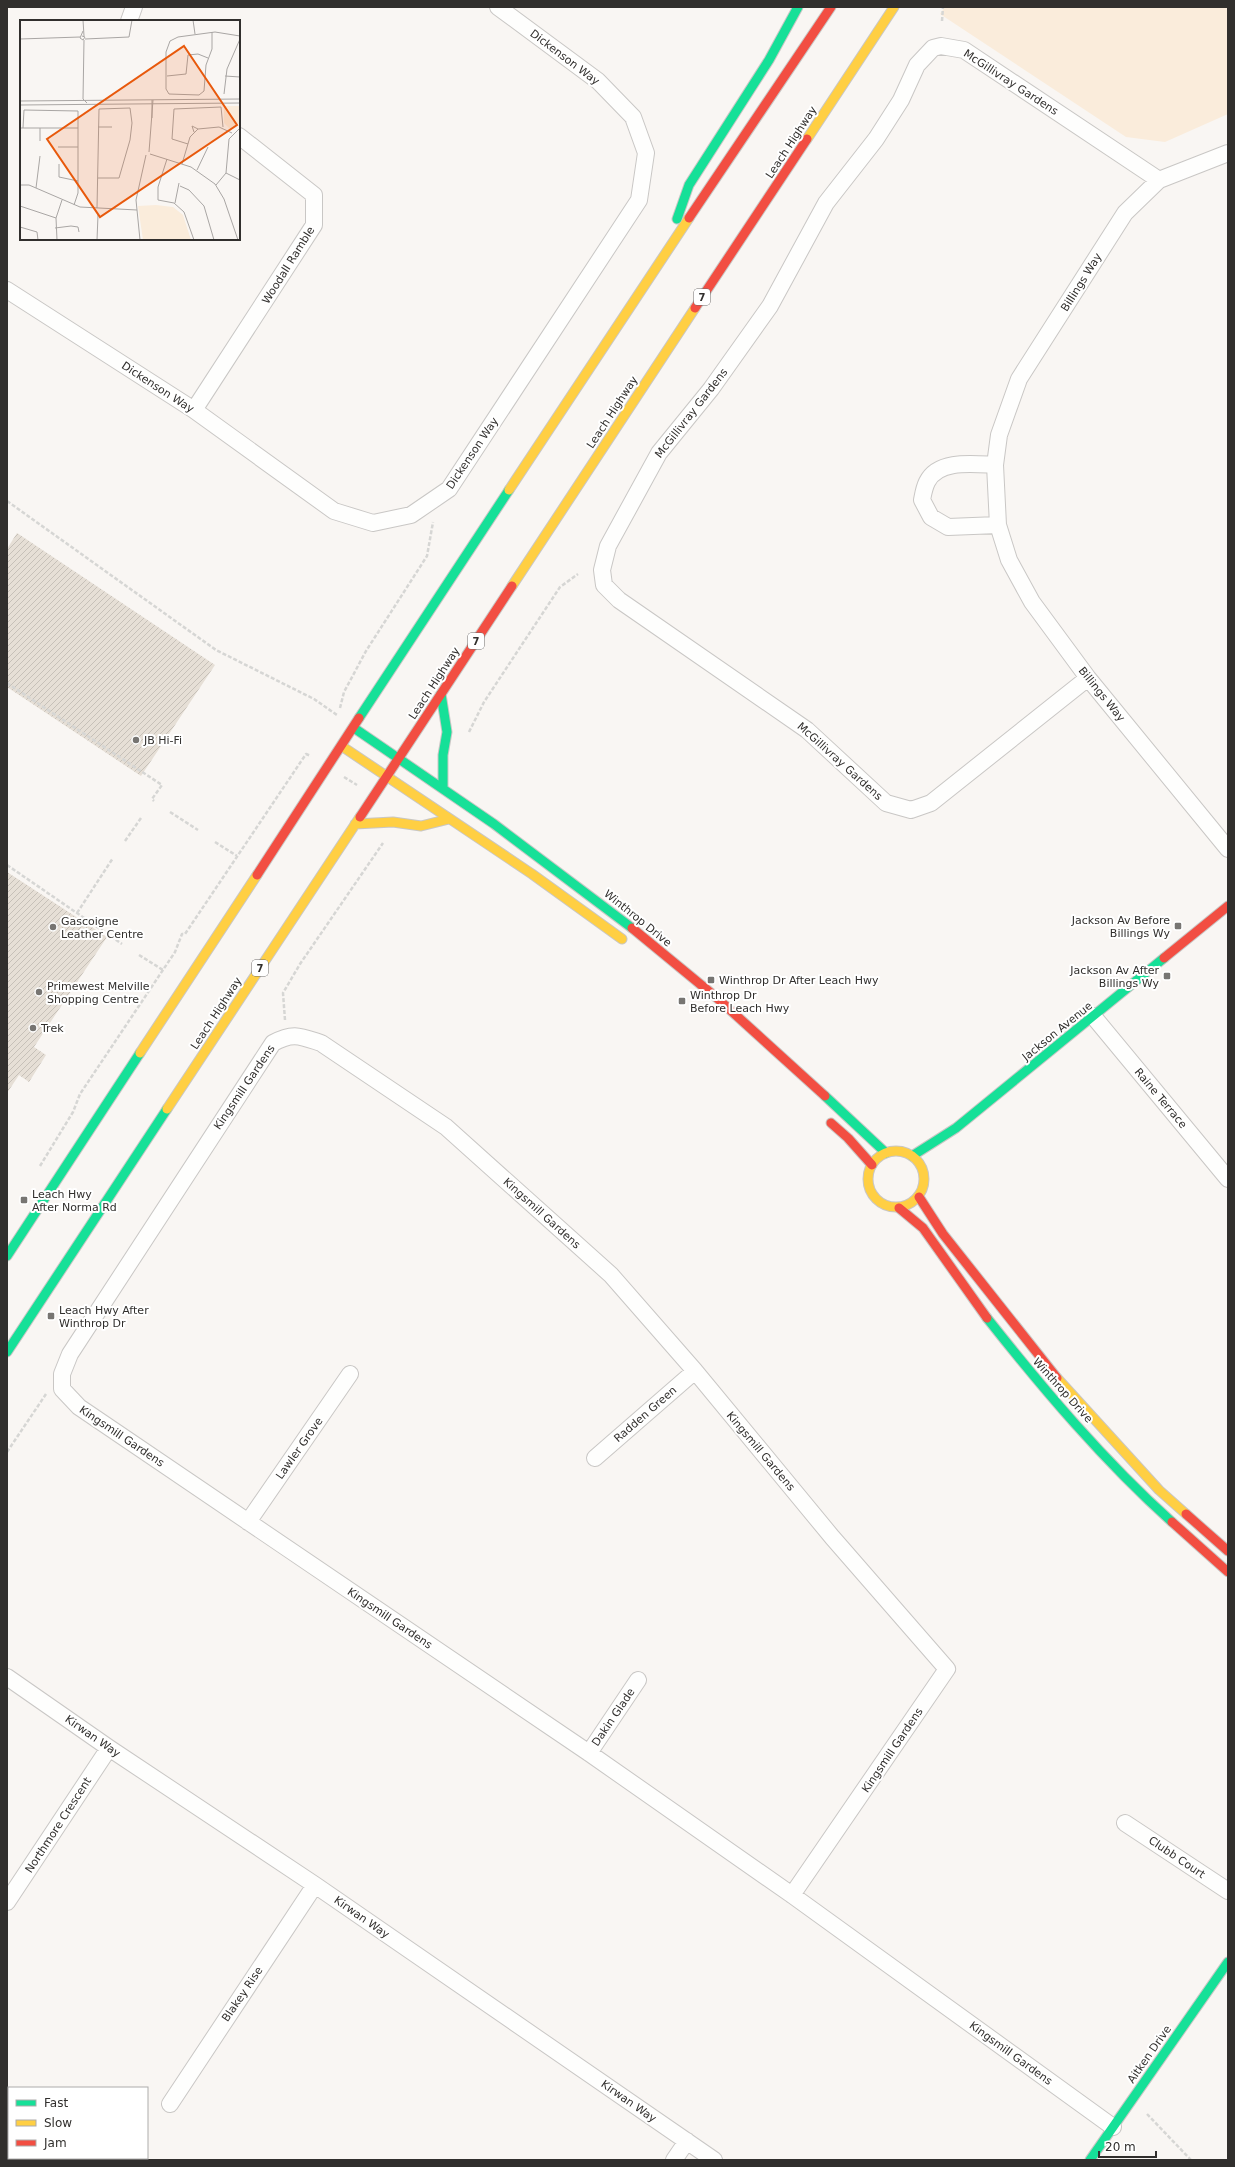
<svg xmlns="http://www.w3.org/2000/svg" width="1235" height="2167" font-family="'DejaVu Sans',sans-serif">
	<defs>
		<pattern id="building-hatch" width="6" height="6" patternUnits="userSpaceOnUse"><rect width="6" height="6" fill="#e6dfd6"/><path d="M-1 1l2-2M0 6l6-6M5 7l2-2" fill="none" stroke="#c6c0b8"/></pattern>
	</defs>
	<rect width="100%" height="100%" fill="#f9f6f3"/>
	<!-- green -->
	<path fill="#faecdb" d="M945,7H1228V114L1165,142L1126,137L940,14Z"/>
	<!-- building -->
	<path fill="url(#building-hatch)" d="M17,533L215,665L141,776L7,687V549Z
		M7,872L107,937L34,1047L46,1055L29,1082L19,1075L7,1093Z"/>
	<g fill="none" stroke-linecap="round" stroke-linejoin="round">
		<!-- street casing -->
		<g stroke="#c9c7c5" stroke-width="18">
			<path id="street" d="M129,21L134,7
				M1228,153L1159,180L1125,213L1019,379L999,435L995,465L998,525L1009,560L1032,602L1088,678L1228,849
				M7,290L194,410L334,511L373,523L411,515L449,489L639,200L646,153L633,117L598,81L498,7
				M194,410L314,225V195L239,136
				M995,465C974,464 938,459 927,482C924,488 923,495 922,500L931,517L948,527L998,525
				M1088,678L931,803L911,810L886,803L807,730L619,600L604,585L602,570L608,546L659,453L711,389L770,306L826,203L876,139L901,100L917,65L933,48L941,46L964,50L1159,180
				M1093,1016L1228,1179
				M595,1458L695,1371
				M248,1522L350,1374
				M7,1677L109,1748L315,1885L714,2160
				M589,1753L638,1680
				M1125,1823L1228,1891
				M792,1895L947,1669L832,1537L695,1371L611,1275L446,1127L321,1043C300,1036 293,1032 273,1043L70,1354L62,1374V1389L79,1407L589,1753L792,1895L1113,2127
				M7,1902L109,1748
				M170,2104L315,1885
				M674,2160L687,2141"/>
		</g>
		<!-- fast casing -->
		<g stroke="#c9c7c5" stroke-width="11">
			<path id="fast" d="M677,219L689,185L769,60L798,7
				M441,694L447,732L443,755V788
				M359,718L509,490
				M354,728L494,824L632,928
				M825,1096L886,1153
				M912,1156L956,1128L1164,958
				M7,1256L140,1053
				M987,1318C1044,1390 1104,1461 1172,1522
				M7,1352L167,1109
				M1090,2160L1228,1962"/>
		</g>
		<!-- slow casing -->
		<g stroke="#c9c7c5" stroke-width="11">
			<path id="slow" d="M807,139L894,7
				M509,490L689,218
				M512,586L695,308
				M343,747L532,874L622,939
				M355,824L393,822L421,826L449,819
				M140,1053L257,875
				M167,1109L360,817
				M868 1179a28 28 0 1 1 56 0a28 28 0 1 1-56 0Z
				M1057,1378L1159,1490L1186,1514"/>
		</g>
		<!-- jam casing -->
		<g stroke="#c9c7c5" stroke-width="11">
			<path id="jam" d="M689,218L831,7
				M695,308L807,139
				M360,817L512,586
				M257,875L359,718
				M632,928L717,998L825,1096
				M1164,958L1228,906
				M831,1123L848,1138L872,1165
				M919,1197L943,1234L1057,1378
				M899,1208L923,1228L987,1318
				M1186,1514L1228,1551
				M1172,1522L1228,1572"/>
		</g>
		<!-- path -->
		<path stroke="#d6d6d4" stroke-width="2.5" stroke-dasharray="4 2" stroke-linecap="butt" d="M942,21L943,7
			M7,501L216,650L314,699L337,715
			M7,683L162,785L152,799L154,801
			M340,708L344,692L366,651L427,556L433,522
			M469,732L484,702L560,587L578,574
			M344,777L357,785
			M170,812L198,830
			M125,841L141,818
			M215,842L237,856
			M7,865L122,944
			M77,913L113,858
			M139,955L163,970
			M285,1020L283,993L300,964L383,843
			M40,1166L73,1112L80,1094L175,952L182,934H185L306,754L311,756
			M7,1452L46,1394
			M1147,2114L1191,2160"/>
		<!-- street -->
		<use href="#street" stroke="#fefefd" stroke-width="16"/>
		<!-- fast -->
		<use href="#fast" stroke="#16e098" stroke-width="9"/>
		<!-- slow -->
		<use href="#slow" stroke="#ffcf43" stroke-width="9"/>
		<!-- jam -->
		<use href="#jam" stroke="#f24e42" stroke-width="9"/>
	</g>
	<!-- markers -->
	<g fill="#777572" stroke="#fff" stroke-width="1.5">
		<circle cx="136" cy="740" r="4"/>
		<rect x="1174" y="922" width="8" height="8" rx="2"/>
		<circle cx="53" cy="927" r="4"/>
		<rect x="1163" y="972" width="8" height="8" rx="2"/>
		<rect x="707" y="976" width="8" height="8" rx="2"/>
		<circle cx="39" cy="992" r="4"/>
		<rect x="678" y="997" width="8" height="8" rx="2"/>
		<circle cx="33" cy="1028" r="4"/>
		<rect x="20" y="1196" width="8" height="8" rx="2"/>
		<rect x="47" y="1312" width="8" height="8" rx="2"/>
	</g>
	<g text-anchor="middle" stroke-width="4" stroke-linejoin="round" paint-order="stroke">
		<!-- shield labels -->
		<g fill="#fff" stroke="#6f6d6c" stroke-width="1">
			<rect x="694" y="289" width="16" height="16" rx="3"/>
			<rect x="468" y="633" width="16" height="16" rx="3"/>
			<rect x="252" y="960" width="16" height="16" rx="3"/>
		</g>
		<g font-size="10" font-weight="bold" fill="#312f2d">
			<text x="702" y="301">7</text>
			<text x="476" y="645">7</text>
			<text x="260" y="972">7</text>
		</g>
		<!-- street labels -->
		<g font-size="11" fill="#312f2d" stroke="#fff">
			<text transform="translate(565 57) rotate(37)" y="4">Dickenson Way</text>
			<text transform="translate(1011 82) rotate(33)" y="4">McGillivray Gardens</text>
			<text transform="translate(791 142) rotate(-57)" y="4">Leach Highway</text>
			<text transform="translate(288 265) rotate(-58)" y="4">Woodall Ramble</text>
			<text transform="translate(1081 282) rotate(-58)" y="4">Billings Way</text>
			<text transform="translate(158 387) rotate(33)" y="4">Dickenson Way</text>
			<text transform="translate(612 412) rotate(-57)" y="4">Leach Highway</text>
			<text transform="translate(691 413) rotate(-52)" y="4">McGillivray Gardens</text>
			<text transform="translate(472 453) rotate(-56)" y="4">Dickenson Way</text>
			<text transform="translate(434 683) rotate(-57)" y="4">Leach Highway</text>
			<text transform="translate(1102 694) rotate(51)" y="4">Billings Way</text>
			<text transform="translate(840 761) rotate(42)" y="4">McGillivray Gardens</text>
			<text transform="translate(638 918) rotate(39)" y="4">Winthrop Drive</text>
			<text transform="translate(216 1013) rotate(-57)" y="4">Leach Highway</text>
			<text transform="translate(1057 1031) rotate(-39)" y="4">Jackson Avenue</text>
			<text transform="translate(244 1087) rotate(-56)" y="4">Kingsmill Gardens</text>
			<text transform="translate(1161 1098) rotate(50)" y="4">Raine Terrace</text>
			<text transform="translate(542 1213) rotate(42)" y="4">Kingsmill Gardens</text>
			<text transform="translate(1063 1390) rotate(48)" y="4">Winthrop Drive</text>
			<text transform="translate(645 1414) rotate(-41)" y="4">Radden Green</text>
			<text transform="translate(122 1436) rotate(34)" y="4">Kingsmill Gardens</text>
			<text transform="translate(299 1448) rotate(-55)" y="4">Lawler Grove</text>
			<text transform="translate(761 1451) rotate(50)" y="4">Kingsmill Gardens</text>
			<text transform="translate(390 1618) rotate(34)" y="4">Kingsmill Gardens</text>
			<text transform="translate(613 1717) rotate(-56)" y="4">Dakin Glade</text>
			<text transform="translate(93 1736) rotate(35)" y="4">Kirwan Way</text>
			<text transform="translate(892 1750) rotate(-56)" y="4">Kingsmill Gardens</text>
			<text transform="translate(58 1825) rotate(-57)" y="4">Northmore Crescent</text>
			<text transform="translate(1177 1857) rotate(34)" y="4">Clubb Court</text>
			<text transform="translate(362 1917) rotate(35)" y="4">Kirwan Way</text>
			<text transform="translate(242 1994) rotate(-56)" y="4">Blakey Rise</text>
			<text transform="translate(1011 2053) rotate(36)" y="4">Kingsmill Gardens</text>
			<text transform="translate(1149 2054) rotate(-55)" y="4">Aitken Drive</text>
			<text transform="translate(629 2101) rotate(35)" y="4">Kirwan Way</text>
		</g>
		<!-- poi labels -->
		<g font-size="11" fill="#312f2d" stroke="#fff" text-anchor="start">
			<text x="144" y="744">JB Hi-Fi</text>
			<text x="1170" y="924" text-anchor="end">Jackson Av Before<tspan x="1170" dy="13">Billings Wy</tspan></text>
			<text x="61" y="925">Gascoigne<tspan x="61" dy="13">Leather Centre</tspan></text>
			<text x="1159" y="974" text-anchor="end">Jackson Av After<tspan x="1159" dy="13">Billings Wy</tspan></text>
			<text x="719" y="984">Winthrop Dr After Leach Hwy</text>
			<text x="47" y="990">Primewest Melville<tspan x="47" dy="13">Shopping Centre</tspan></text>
			<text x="690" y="999">Winthrop Dr<tspan x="690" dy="13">Before Leach Hwy</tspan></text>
			<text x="41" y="1032">Trek</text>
			<text x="32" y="1198">Leach Hwy<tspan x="32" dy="13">After Norma Rd</tspan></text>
			<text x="59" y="1314">Leach Hwy After<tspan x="59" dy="13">Winthrop Dr</tspan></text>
		</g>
	</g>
	<!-- overview -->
	<g transform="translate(20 20)">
		<rect width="220" height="220" fill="#f9f6f3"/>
		<path d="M204,86H219L220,103L211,110L204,103ZM136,185L153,187L163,195L171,220H123L118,186Z" fill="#faecdb"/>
		<path fill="none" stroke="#a9a6a4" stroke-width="1" d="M63,0L64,16M173,0L175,14M192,12V29L186,45L184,71L179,75L149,74L146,69V32L150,21L158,17L195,12L220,16M62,16L65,17L63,20L60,18L63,11M0,19L60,17M65,19L109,17L112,0M64,20L63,79L67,83M147,56L166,54L168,35L178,34L188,38M205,56L220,57M204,74L207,49L220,19M0,81L220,79M0,85L220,83M132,98V80M78,107H92M0,108H58M3,108L4,90L58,91V173L54,185M174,112L172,106L178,109M20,121V108M168,124L152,119L154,89L201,87L203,107M38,127H58M129,132L133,80M130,134L171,147L195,164L204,179L218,220M147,139L138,167V180L154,183L164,192L174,220M39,144V157L58,161M162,144L170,117L178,109L199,107L212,113M177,150L188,127M206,153L220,160M0,165H9L60,187L117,190M196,165L206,153L209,119L220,108M160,166L169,170L184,186L194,220M16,168L20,136M155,183L159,163M0,186L36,198M77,188L79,89L110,88L112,103L110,120L99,158H78M0,207L17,212L18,220M35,208L51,206L58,207L59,212M37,220L36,198L42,180M77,220L78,195M120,220L116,180L126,135"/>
		<path fill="#e8590c" fill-opacity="0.15" stroke="#e8590c" stroke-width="2" d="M164,26L217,105L80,197L27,119Z"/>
		<rect width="220" height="220" fill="none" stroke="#312f2d" stroke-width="2"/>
	</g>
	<!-- border -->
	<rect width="1235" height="2167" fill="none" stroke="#312f2d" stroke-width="16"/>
	<!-- legend -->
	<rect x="8" y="2087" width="140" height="72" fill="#ffffff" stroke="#adacab"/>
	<rect x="16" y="2100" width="20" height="6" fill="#16e098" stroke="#adacab"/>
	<text x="44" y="2107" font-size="12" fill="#312f2d">Fast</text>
	<rect x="16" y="2120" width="20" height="6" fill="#ffcf43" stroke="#adacab"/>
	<text x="44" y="2127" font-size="12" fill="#312f2d">Slow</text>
	<rect x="16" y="2140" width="20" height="6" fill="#f24e42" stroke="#adacab"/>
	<text x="44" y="2147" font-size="12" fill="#312f2d">Jam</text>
	<!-- scale -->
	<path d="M1099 2151v6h57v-6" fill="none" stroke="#312f2d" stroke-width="2"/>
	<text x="1105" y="2151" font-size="12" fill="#312f2d" stroke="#ffffff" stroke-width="3" paint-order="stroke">20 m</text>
</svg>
